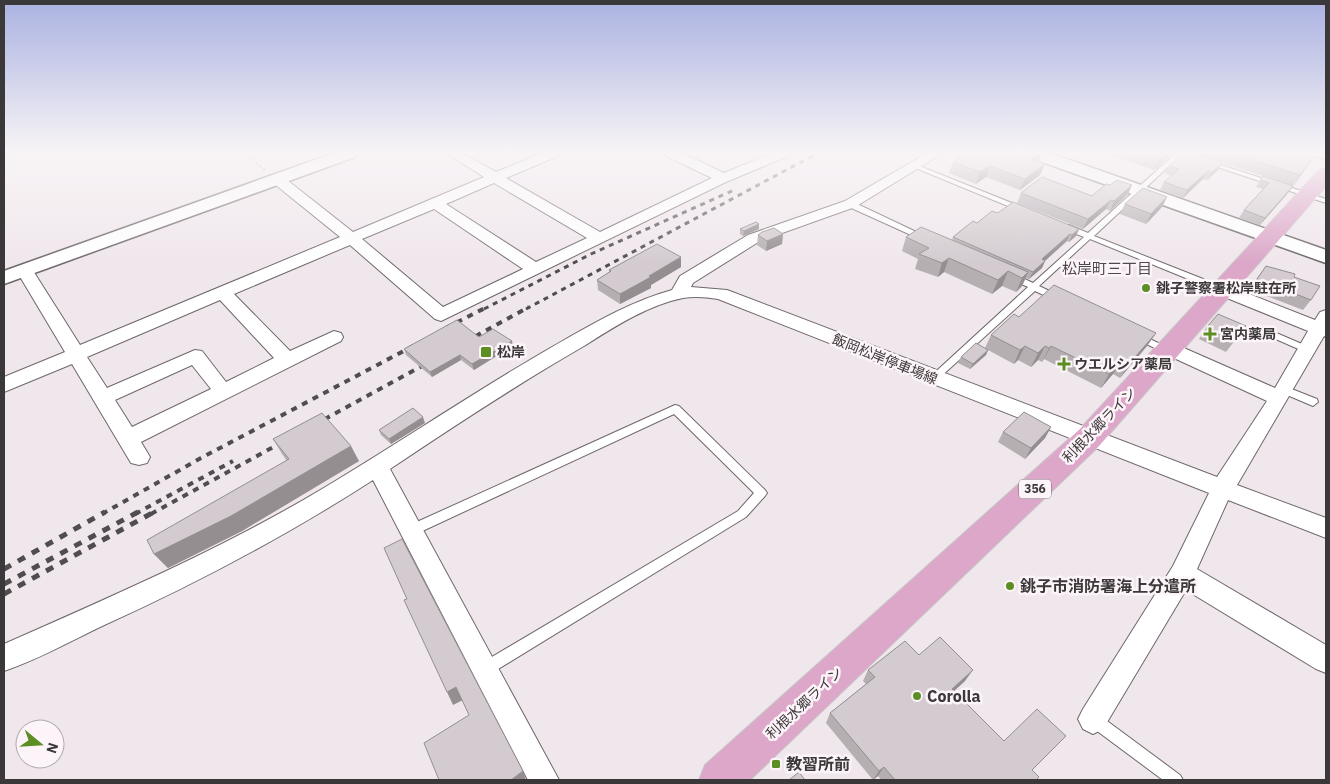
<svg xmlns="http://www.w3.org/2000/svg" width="1330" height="784" font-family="'IBM Plex Sans','Noto Sans JP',sans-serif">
	<rect width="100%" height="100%" fill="#f0e7ec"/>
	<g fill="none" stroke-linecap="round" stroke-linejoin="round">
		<!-- service casing -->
		<g stroke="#6e676b" stroke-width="2">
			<path id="service" d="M1176,153H1183L1094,236L1226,288L1227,290L1226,292H1220L1090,239L1039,286L1060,296L1061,298L1060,300H1054L1035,291L937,380H931L929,378L931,376L1028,287L1008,278V274H1014L1033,283L1084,237L1063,229V225H1069L1088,233Z
				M1205,161H1209L1326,199V203L1205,163Z
				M913,165H917L1027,209L1026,211H1020L913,167Z
				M847,202H853L929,238L925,240H922L847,206Z
				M1274,332L1309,347L1311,349L1306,352L1303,351L1271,337L1269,335Z
				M1137,333L1171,349L1173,351L1168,354L1165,353L1134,338L1132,336Z
				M1284,386L1317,399L1318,402L1313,406L1280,392L1279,390L1280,388Z
				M675,405L679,406L765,490L767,493L765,496L746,517L490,674L485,676L480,674L478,669L480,664L738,511L754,493L674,414L416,534L412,535L408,534L406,530L408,526Z
				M1094,713L1099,715L1180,775L1183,780H1163L1089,725L1087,720L1089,715Z"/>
		</g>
		<!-- minor casing -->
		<g stroke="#6e676b" stroke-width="2">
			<path id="minor" d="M446,153H462L496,172L542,153H560L558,156L506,178L600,232L712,178L666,156L664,153H682L724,173L772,153H790L788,156L726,182L441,321L435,319L350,245L234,294L290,351L334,331L341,333L343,337L341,341L141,442L150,457L147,463L139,465L131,463L72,364L4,392V377L65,352L16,270L18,266H30L80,345L340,237L272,182L270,179L272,176H282L353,232L484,177ZM494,183L587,238L536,262L446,204ZM434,209L523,269L443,307L362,239ZM220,300L274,358L226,382L202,351L195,350L107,388L87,357ZM192,365L211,389L132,427L115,400Z
				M927,153H943L855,207L760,241L693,283L691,287L727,290L1217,477L1267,401L1163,353L1161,349L1163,345L1170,343L1177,345L1275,388L1308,331L1217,294L1214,290L1217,286L1223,285L1229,286L1315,320L1320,312L1326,310V337L1324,336L1237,485L1326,518V538L1228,500L1197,569L1326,645V673L1316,669L1186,590L1103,729L1093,734L1083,729L1078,719L1083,709L1173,566L1209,493L718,299C706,297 695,296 683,298C648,305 614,327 584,346C518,384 454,426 390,469L559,780H528L373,480C286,536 195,584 100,627C69,642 37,660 4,671V644C112,596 220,550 322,489C399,443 474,392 552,347C591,325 629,302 672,290L680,276L748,235L845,201Z
				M1312,153H1326V159L1314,156Z"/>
		</g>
		<!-- tertiary casing -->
		<g stroke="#6e676b" stroke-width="3">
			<path id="tertiary" d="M334,153H357L355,157L4,284V271Z
				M1026,153H1050L1326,250V263L1028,157Z"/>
		</g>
		<!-- trunk casing -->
		<g stroke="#c8c7c8" stroke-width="2">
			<path id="trunk" d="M1326,168V186L1099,446L750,780H699L705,765L1079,430L1319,170Z"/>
		</g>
		<!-- path -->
		<path stroke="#a8a1a5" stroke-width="2.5" stroke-dasharray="2 3" stroke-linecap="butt" d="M244,153L265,170"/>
		<!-- service -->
		<use href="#service" fill="#fff" fill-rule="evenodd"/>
		<!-- minor -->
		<use href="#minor" fill="#fff" fill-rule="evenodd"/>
		<!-- tertiary -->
		<use href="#tertiary" fill="#fff" fill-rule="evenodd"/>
		<!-- trunk -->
		<use href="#trunk" fill="#dca7c8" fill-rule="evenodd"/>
		<!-- rail-far2 -->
		<path stroke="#504d4e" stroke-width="3" stroke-dasharray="5 5" stroke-linecap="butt" d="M484,309L591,254L734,190
			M526,309L818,153"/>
		<!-- rail-far1 -->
		<path stroke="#504d4e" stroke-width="4" stroke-dasharray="6 6" stroke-linecap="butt" d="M446,328L487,307
			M465,342L529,307
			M314,425L433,360
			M102,514L201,458L417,344
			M135,514L233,461
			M151,514L288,439"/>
		<!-- rail -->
		<path stroke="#504d4e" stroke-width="5" stroke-dasharray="8 8" stroke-linecap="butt" d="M4,569L105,512
			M4,584L138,512
			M4,594L154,512"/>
	</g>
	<!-- wall -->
	<path fill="#b5afb2" d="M967,153H1042L1038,161L1045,164L1040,175L1020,190L986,177L976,184L949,173L953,162Z
		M1104,153H1173L1154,170Z
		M1183,153H1317L1288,193L1260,225L1239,218L1244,210L1263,189L1256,187L1263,176L1223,163L1218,170L1207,180L1203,179L1183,198L1160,190L1164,182L1171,176L1165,173L1169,166Z
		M1132,185L1128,194L1110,211L1106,209L1083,229L1017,203L1021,193L1092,196Z
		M1167,197L1162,207L1146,224L1120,214L1125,204Z
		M998,213L1079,229L1076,236L1069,242L1067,241L1045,261L1042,268L1029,279L1026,278L1022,286L1016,292L1002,286L992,294L944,272L938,277L915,269L918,259L902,251L906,237L952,240L953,237L977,223Z
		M759,224V229L743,236L740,234V229Z
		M783,234L782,244L766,251L757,245L758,235Z
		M681,257V267L651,285V288L620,304L598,290L597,280L609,272V270Z
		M1266,266L1311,300L1303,310L1249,289Z
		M1019,317L1156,333L1147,346L1120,378L1113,374L1101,388L1044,359L1042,362L1038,360L1031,367L1018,360L1014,364L988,350L986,355L970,369L958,363L961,357L985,348L991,335Z
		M1246,326L1226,352L1199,339L1206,328Z
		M479,337L512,341L513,346L474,370L461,360L432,377L406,355L404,349Z
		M425,423L391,444L381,435L379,430Z
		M1051,427L1045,438L1025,459L998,442L1003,432Z
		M273,439L359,461L242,531L168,568L154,554L287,461L282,454Z
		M919,655L965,681L954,691L1032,770L1036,780H881L878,776L873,780L826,723L830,713L866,684L863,681L868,670Z"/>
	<!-- shaded-wall -->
	<path fill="#948e91" d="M1040,153H1042L1038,162L1031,159Z
		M1167,153H1173L1154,170L1160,159Z
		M1317,153L1293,186L1300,175Z
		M1223,162L1218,170L1207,180L1212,172Z
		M1045,164L1040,175L1020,190L1025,179Z
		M990,166L986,177L976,184L980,172Z
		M1208,171L1203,179L1183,198L1187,190Z
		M1132,185L1128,194L1110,211L1114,201Z
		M1293,186L1288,193L1260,225L1265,218Z
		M1167,197L1162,207L1146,224L1151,214Z
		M1111,200L1106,209L1083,229L1088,219Z
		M759,224V229L743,236L744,231Z
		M1079,229L1076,236L1069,242L1072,235Z
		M783,234L782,244L766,251L767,241Z
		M1070,234L1067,241L1038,267L1042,259Z
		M681,257V267L651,285V288L620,304V294Z
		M949,258L944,272L938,277L942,263Z
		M1045,261L1042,268L1029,279L1033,272Z
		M1008,271L1002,286L992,294L998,280Z
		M1028,272L1022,286L1016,292L1022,278Z
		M1156,333L1147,346L1120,378L1129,364Z
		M512,341L513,346L474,370L472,364Z
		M1025,346L1018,360L1014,364L1020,350Z
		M1045,346L1038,360L1031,367L1038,353Z
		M1051,346L1044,359L1042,362L1049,348Z
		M988,350L986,355L970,369L973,364Z
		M460,355L461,360L432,377L430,372Z
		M1122,361L1113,374L1101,388L1109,374Z
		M423,417L425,423L391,444L389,439Z
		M1051,427L1045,438L1025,459L1031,448Z
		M351,446L359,461L242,531L168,568L154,554Z
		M973,670L965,681L944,700L952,689Z
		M456,687L463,700L453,705L447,692Z
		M884,767L878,776L873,780L879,771Z
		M523,771L526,780H511Z"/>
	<!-- building -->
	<path fill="#d3cbcf" stroke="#948e91" d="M967,153H1040L1031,159L1045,164L1025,179L990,166L980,172L953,162Z
		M1140,153H1167L1160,159Z
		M1183,153H1194L1223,162L1212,172L1208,171L1187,190L1164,182L1179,169L1169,166Z
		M1230,153H1317L1300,175Z
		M1263,176L1293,186L1265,218L1244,210L1269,183L1260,180Z
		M1042,177L1092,196L1106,184L1110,185L1117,180L1132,185L1114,201L1111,200L1088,219L1021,193Z
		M1143,188L1167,197L1151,214L1125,204Z
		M1013,202L1079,229L1072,235L1070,234L1042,259L1045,261L1033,272L953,237L973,221L977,223L992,211L998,213Z
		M756,222L759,224L744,231L740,229Z
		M921,227L1028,272L1022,278L1008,271L998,280L949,258L942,263L919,254L929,248L906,237Z
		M774,228L783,234L767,241L758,235L762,232Z
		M657,244L681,257L649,276L651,277L620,294L597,280L611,271L609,270Z
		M1266,266L1295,274L1294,277L1320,286L1311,300L1257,279Z
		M1054,285L1056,286L1156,333L1129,364L1122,361L1109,374L1051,346L1049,348L1045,346L1038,353L1025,346L1020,350L991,335L1014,314L1019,317Z
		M1218,314L1246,326L1234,341L1206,328Z
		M457,320L479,337L493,329L512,341L472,364L460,355L430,372L404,349Z
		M976,343L988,350L973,364L961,357Z
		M413,408L423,417L389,439L379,430Z
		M1024,412L1051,427L1031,448L1003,432Z
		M322,413L351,446L231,516L154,554L147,540L289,459L273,439Z
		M402,539L523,771L511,780H439L424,743L469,715L456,687L447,692L404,600L407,599L384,548Z
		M940,637L973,670L952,689L1004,741L1037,709L1066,736L1032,770L1039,777L1036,780H895L884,767L879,771L830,713L875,677L868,670L905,641L919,655Z
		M799,772L805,780H789Z"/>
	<!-- sky -->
	<linearGradient id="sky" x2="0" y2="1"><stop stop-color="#aab2e1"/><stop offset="0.58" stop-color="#f8f4f6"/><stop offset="1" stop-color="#f8f4f6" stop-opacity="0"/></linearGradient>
	<rect width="1330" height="263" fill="url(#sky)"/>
	<!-- markers -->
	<g fill="#5c8e24" stroke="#fdf4f9" stroke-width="2">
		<circle cx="1146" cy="288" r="5"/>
		<path d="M1207.5 326.5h5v5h5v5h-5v5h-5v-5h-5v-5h5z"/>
		<rect x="480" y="346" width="12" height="12" rx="2.5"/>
		<path d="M1061.5 356.5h5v5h5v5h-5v5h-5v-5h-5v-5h5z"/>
		<circle cx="1010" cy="586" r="5"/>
		<circle cx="917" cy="696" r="5"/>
		<rect x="771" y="759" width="10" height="10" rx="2.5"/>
	</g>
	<g text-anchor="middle" stroke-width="5" stroke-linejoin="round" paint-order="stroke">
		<!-- shield labels -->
		<rect fill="#fdf4f9" stroke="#757073" stroke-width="1" x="1019" y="479.5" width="32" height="19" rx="4"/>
		<g font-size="12" font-weight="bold" fill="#3b3839">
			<text x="1035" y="493">356</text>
		</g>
		<!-- poi labels -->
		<g font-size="14" font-weight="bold" fill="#3b3839" stroke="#fdf4f9" text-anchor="start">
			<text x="1156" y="293">銚子警察署松岸駐在所</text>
			<text x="1220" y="339">宮内薬局</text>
			<text x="497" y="357">松岸</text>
			<text x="1074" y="369">ウエルシア薬局</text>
		</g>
		<!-- street labels -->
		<g font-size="14" fill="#3b3839" stroke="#fdf4f9">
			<text transform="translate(885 359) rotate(22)" y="5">飯岡松岸停車場線</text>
			<text transform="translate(1099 425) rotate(-46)" y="5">利根水郷ライン</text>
			<text transform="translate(804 703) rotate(-43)" y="5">利根水郷ライン</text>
		</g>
		<!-- neighbourhood labels -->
		<g font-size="15" fill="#4f484c" stroke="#fdf4f9">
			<text x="1107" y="274">松岸町三丁目</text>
		</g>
		<!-- near-poi labels -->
		<g font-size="16" font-weight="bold" fill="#3b3839" stroke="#fdf4f9" text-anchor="start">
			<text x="1020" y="592">銚子市消防署海上分遣所</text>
			<text x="927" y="702">Corolla</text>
			<text x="786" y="770">教習所前</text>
		</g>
	</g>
	<!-- border -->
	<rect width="1330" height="784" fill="none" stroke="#3b3839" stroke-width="10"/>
	<!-- north arrow -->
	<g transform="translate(40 744) rotate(108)"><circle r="24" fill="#fdf4f9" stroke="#afa9ac"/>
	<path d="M0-4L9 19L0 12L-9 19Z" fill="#5c8e24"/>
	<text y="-8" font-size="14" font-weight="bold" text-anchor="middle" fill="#3b3839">N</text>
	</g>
</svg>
